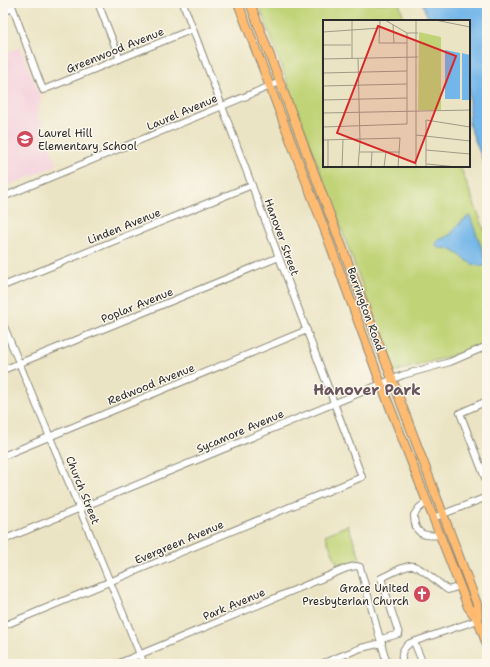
<svg xmlns="http://www.w3.org/2000/svg" width="490" height="667" font-family="'Shantell Sans',sans-serif">
	<rect width="100%" height="100%" fill="#fbf7ec"/>
	<filter id="ink" filterUnits="userSpaceOnUse"><feTurbulence type="fractalNoise" baseFrequency=".025" numOctaves="2"/><feDisplacementMap in="SourceGraphic" scale="8" xChannelSelector="R" yChannelSelector="G"/><feConvolveMatrix kernelMatrix="1 2 1 2 8 2 1 2 1" color-interpolation-filters="sRGB"/></filter>
	<filter id="wash" filterUnits="userSpaceOnUse"><feTurbulence type="fractalNoise" baseFrequency=".012" numOctaves="4" result="noise"/><feDisplacementMap in="SourceGraphic" scale="16" xChannelSelector="R" yChannelSelector="G"/><feGaussianBlur stdDeviation="0.9" result="paint"/><feColorMatrix in="noise" values="0 0 0 0 0 0 0 0 0 0 0 0 0 0 0 0 0 1.4 0 .05"/><feComposite in="paint" operator="in"/></filter>
	<g filter="url(#wash)">
		<rect width="100%" height="100%" fill="#ebe4c4"/>
		<!-- built -->
		<path fill="#f4cfdc" d="M20,47L41,98L37,113L57,165L3,188V54Z"/>
		<!-- green -->
		<path fill="#c0d376" stroke="#767f50" d="M258,3H399L405,21H324V166H460L487,237V343L465,352L394,372Z
			M348,525L360,558L339,568L325,535Z"/>
		<!-- water -->
		<path fill="#73b6e9" stroke="#4f708a" d="M422,3H487V171L469,125V21H429Z
			M469,216H470L487,263V265C472,270 464,256 453,251C448,248 443,248 438,248L436,246L437,241L450,235L461,222Z"/>
	</g>
	<g filter="url(#ink)">
		<g fill="none" stroke-linecap="round" stroke-linejoin="round">
			<!-- minor casing -->
			<g stroke="#8b8878" stroke-width="8">
				<path id="minor" d="M11,3L43,90L193,29
					M98,3L120,59
					M3,12L13,8
					M3,197L280,82
					M3,286L252,185
					M3,324L144,664
					M3,370L279,257
					M487,401L460,413L487,483
					M3,456L307,330
					M427,502L419,508L414,515C414,534 423,537 440,535
					M433,518L487,497
					M3,540L403,375L450,362L487,346
					M3,626L362,477L183,3
					M381,639L399,634L381,578C389,575 406,564 414,566C424,569 439,584 448,590L460,586
					M414,642L423,664
					M117,664L347,568L356,566L360,567L387,664
					M321,664L361,648L382,643
					M403,664C400,654 402,649 410,643L478,620"/>
			</g>
			<!-- major casing -->
			<g stroke="#8b8878" stroke-width="10">
				<path id="major" d="M238,3L324,228L381,384L468,607L478,620L487,645
					M250,3L477,604L478,620"/>
			</g>
			<!-- minor -->
			<use href="#minor" stroke="#fff" stroke-width="6"/>
			<!-- major -->
			<use href="#major" stroke="#febb71" stroke-width="8"/>
		</g>
	</g>
	<!-- icons -->
	<defs>
		<g id="school-disc" transform="scale(0.9)"><circle r="9.5" fill="#d1495b" stroke="#fbf7ec"/><path d="M0-5L7-2L0 1L-7-2ZM-4 1L0 2.5L4 1V4Q0 6-4 4Z" fill="#fff"/></g>
		<g id="church-disc" transform="scale(0.9)"><circle r="9.5" fill="#d1495b" stroke="#fbf7ec"/><path d="M-1.2-6h2.4v3.5h3.3v2.4h-3.3V6h-2.4V-.1h-3.3v-2.4h3.3Z" fill="#fff"/></g>
	</defs>
	<g fill-rule="evenodd">
		<use href="#school-disc" x="25" y="139"/>
		<use href="#church-disc" x="422" y="594"/>
	</g>
	<g text-anchor="middle" stroke-width="3" stroke-linejoin="round" paint-order="stroke">
		<!-- street labels -->
		<g font-size="11" fill="#2b2b2b" stroke="#fbf7ec">
			<text transform="translate(115 50) rotate(-22)" y="4">Greenwood Avenue</text>
			<text transform="translate(182 112) rotate(-23)" y="4">Laurel Avenue</text>
			<text transform="translate(124 226) rotate(-22)" y="4">Linden Avenue</text>
			<text transform="translate(282 237) rotate(70)" y="4">Hanover Street</text>
			<text transform="translate(137 305) rotate(-22)" y="4">Poplar Avenue</text>
			<text transform="translate(366 309) rotate(70)" y="4">Barrington Road</text>
			<text transform="translate(151 384) rotate(-22)" y="4">Redwood Avenue</text>
			<text transform="translate(240 431) rotate(-23)" y="4">Sycamore Avenue</text>
			<text transform="translate(83 490) rotate(68)" y="4">Church Street</text>
			<text transform="translate(179 542) rotate(-23)" y="4">Evergreen Avenue</text>
			<text transform="translate(234 604) rotate(-23)" y="4">Park Avenue</text>
		</g>
		<!-- poi labels -->
		<g font-size="11" fill="#2b2b2b" stroke="#fbf7ec" text-anchor="start">
			<text x="38" y="137">Laurel Hill<tspan x="38" dy="13">Elementary School</tspan></text>
			<text x="409" y="592" text-anchor="end">Grace United<tspan x="409" dy="13">Presbyterian Church</tspan></text>
		</g>
		<!-- district labels -->
		<g font-size="15" font-weight="bold" fill="#68555e" stroke="#fbf7ec">
			<text x="367" y="395">Hanover Park</text>
		</g>
	</g>
	<!-- overview -->
	<g transform="translate(323 20)">
		<rect width="147" height="147" fill="#ebe4c4"/>
		<path d="M96,12L118,17V90H95Z" fill="#c0d376"/>
		<path d="M122,30L137,33V79H122ZM139,33L147,35V80H139Z" fill="#73b6e9"/>
		<path fill="none" stroke="#9e9a87" stroke-width="1" d="M57,0L56,23H84M62,0L84,13H95M93,0V147M112,0L147,7M70,5L71,23M0,12L57,8M0,25H28M29,38V0M0,39L95,37M0,53L84,51M0,66L84,64M0,80L84,78M0,93L147,90M0,107L84,104V13M93,115L147,121M0,120L77,118L75,147M103,130L147,134M36,132H77M104,144L134,147M5,147V120M19,147L20,120M35,147L37,122L35,38M48,147L49,132M61,147L63,132M103,147V100L147,107"/>
		<path fill="#d62828" fill-opacity="0.15" stroke="#d62828" stroke-width="2" d="M55,6L133,36L92,143L14,113Z"/>
		<rect width="147" height="147" fill="none" stroke="#2b2b2b" stroke-width="2"/>
	</g>
	<!-- margin -->
	<rect width="490" height="667" fill="none" stroke="#fbf7ec" stroke-width="16"/>
</svg>
